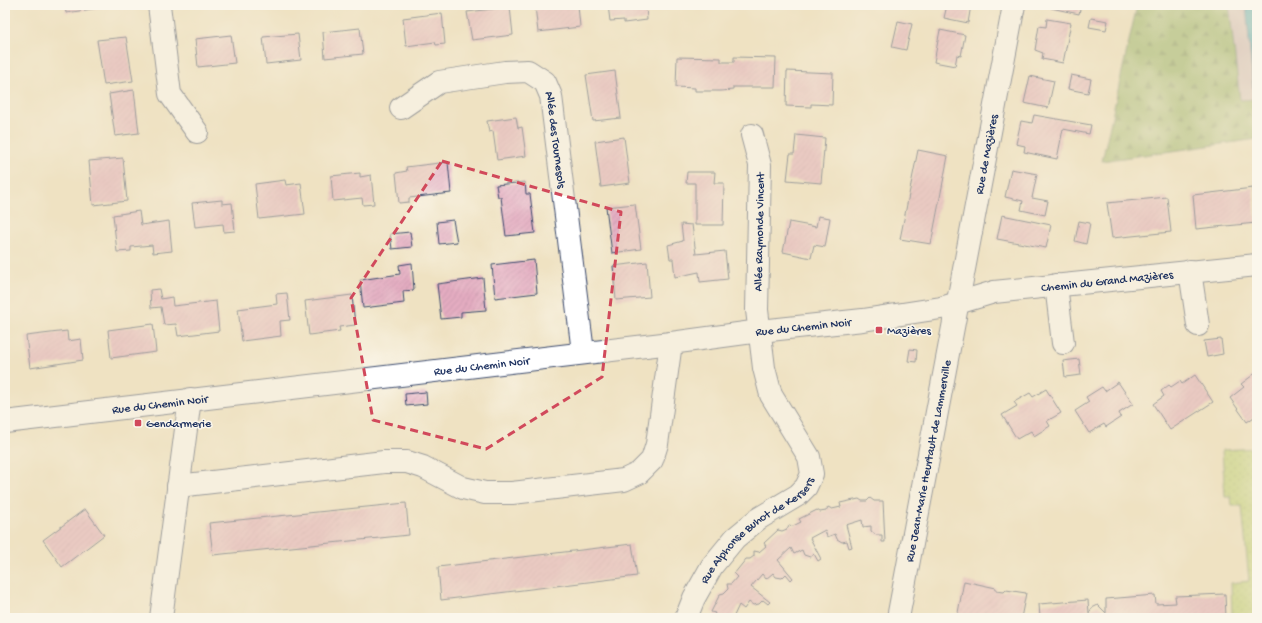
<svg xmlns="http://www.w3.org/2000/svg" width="1262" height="623" font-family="'Gochi Hand',sans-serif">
	<defs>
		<pattern id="grass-dots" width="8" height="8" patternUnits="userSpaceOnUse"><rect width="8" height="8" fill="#bcd276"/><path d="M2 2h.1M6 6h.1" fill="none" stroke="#a1b568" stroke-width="1.8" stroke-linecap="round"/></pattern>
		<pattern id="forest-firs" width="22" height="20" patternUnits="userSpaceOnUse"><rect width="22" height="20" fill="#95b467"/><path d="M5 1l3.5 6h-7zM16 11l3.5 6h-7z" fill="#799358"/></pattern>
		<pattern id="building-hatch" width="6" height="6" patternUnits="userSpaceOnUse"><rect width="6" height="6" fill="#e4acc1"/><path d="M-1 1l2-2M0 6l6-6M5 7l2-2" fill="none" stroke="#c394a8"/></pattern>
	</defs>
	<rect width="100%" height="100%" fill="#fbf7ec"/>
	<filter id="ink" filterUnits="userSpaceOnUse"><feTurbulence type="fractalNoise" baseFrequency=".025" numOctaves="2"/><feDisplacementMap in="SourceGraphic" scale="8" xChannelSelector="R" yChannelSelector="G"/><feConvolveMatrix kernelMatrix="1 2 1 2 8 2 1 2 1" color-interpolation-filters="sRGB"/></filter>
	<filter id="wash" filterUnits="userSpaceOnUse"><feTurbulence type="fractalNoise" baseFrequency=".012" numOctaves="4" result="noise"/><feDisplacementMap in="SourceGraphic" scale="16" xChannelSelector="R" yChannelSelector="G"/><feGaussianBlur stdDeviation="0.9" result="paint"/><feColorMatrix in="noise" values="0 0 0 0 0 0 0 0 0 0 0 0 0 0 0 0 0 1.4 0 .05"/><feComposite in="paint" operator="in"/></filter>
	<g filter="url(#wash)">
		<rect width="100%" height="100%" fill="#efe2c2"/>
		<!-- industrial -->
		<path fill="#d2bec4" d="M1229,5H1257V99L1240,100Z"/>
		<!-- grass -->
		<path fill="url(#grass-dots)" stroke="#6c806a" d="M1257,448V618H1232L1231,583L1249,581L1242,506H1232L1231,497H1225L1222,450Z"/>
		<!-- forest -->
		<path fill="url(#forest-firs)" stroke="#587262" d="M1137,5H1229L1240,100L1257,99V139L1102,161Z"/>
		<!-- water -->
		<path fill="#40a8c0" stroke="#2e6c8f" d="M1246,5H1257V87L1253,88Z"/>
		<g id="blocks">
			<!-- building -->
			<path fill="url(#building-hatch)" d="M65,5H111V6L66,13Z
				M545,5H578L580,27L538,32L535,6Z
				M608,5H646L647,20L624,23V20L610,21Z
				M947,5H971L968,23L944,18Z
				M1051,5H1081L1079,14L1051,8Z
				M510,7L513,35L472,40L467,12Z
				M442,13L445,44L436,45L435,42L406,46L403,18Z
				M1091,18L1108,21L1106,30L1089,27Z
				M1047,19L1071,23L1063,63L1042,59L1043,53L1035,50L1039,26L1046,27Z
				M898,21L912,24L906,50L892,47Z
				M360,28L363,54L325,58L323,32Z
				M940,30L965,35L961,56L957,55L955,66L934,62Z
				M298,34L301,60L266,64L263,37Z
				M231,35L235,63L198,67L195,39Z
				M126,37L133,81L104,85L97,40Z
				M677,57L721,58V62H734V57L776,58L775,87H733V90L721,91H695V88L676,87Z
				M615,71L621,118L593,121L586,75Z
				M787,71L833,73L832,105L811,104V107L786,106Z
				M1071,75L1091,79L1088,93L1068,89Z
				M1030,76L1054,81L1048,108L1024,103Z
				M134,90L139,133L115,136L109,94Z
				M1034,115L1091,125L1089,134L1063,129L1057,159L1024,152L1025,146L1016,144L1021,121L1032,123Z
				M516,117L518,128L522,127L526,156L497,160L493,131L489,132L487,121Z
				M796,135L825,138L821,183L787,180L790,154H794Z
				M624,137L630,183L601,187L595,141Z
				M918,150L948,156L931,244L900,239Z
				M123,158L127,201L93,205L89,161Z
				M448,162L451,193L409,198V202L399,203L396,173L407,171L406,167Z
				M1011,169L1037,174L1032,198L1048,201L1045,215L1021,210L1023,201L1005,197Z
				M687,172H715L714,183H724L723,225H695V183H686Z
				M360,173V177L371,175L374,204L363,205L362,198L333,201L331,176Z
				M285,180L286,185L301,183L305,214L259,219L255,184Z
				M525,182L526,194H530L535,233L506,236L501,197H498L496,185Z
				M1253,188L1256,223L1196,229L1193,195Z
				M1167,197L1171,232L1112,238L1107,203Z
				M222,200V204L232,203L235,231L224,232L223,224L195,227L192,203Z
				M635,204L641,249L612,253L606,207Z
				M139,211L141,225L169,221L172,251L153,253L152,245L131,247V251L117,252L113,215Z
				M1002,215L1051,225L1046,248L997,239Z
				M818,216L830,218L825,247L814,245L811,258L783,252L789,222L816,227Z
				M453,220L457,242L439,244L437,222Z
				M1079,221L1090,223L1086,244L1075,241Z
				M681,224L692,225L696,254L725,251L728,279L700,282L699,272L675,277L673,259H670L668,245L683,241Z
				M410,232L412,247L392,249L390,234Z
				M534,260L537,293L495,298L492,265Z
				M647,262L650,297L616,300L613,266Z
				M412,263L414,290L403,291L404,303L363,308L360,280L400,274L399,265Z
				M483,278L486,310L461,312V317L441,319L437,284Z
				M159,289L161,299L172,297L173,306L216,301L219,331L178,336L176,324L164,325L161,307L151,308L150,290Z
				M287,293L290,320L280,321L281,336L242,341L238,309L277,304L276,294Z
				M352,295L355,325L339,327L340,331L309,335L305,301Z
				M153,324L156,352L111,358L108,330Z
				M67,331L68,341L81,339L83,360L30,368L26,336Z
				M1221,339L1223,354L1207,357L1204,341Z
				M910,349L917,350L916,362L908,361Z
				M1079,359L1081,375L1065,377L1063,361Z
				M1257,372V415L1247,422L1230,398L1244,387L1241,384Z
				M1195,375L1213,402L1170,430L1153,404L1164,396L1161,391L1169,385L1171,387L1180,381L1182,384Z
				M1118,382L1133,404L1119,413L1121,417L1106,427L1104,424L1089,433L1075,411L1089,402L1086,397L1102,387L1105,391Z
				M1046,389L1061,413L1047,421L1050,426L1034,436L1031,431L1017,439L1002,415L1017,406L1014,402L1030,393L1033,397Z
				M426,392L427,404L406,406L405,394Z
				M870,498L874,501H883L885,542H882V535H876L871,531V526L863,527L862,520L846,525L852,547L849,548L847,541L842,542L837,539L835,534L827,537L825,530L810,538L821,559L818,561L814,554L810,557L804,555L802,550L794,554L791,548L778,560L793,578L791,580L786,574L782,578L776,577L773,573L766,579L762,574L751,587L770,602L768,604L763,600L759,604L753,605L749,602L744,609L739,605L733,618H713L715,613L711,612L720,594L724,593L728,589L727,584H731L737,577L734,574L746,559H750L754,556V551L759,552L766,546L764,543L778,530L782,531L787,529L789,525L793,526L801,522L799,519L817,510L820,512L826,511L828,507L832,509L841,507L840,503L859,499L862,501H867Z
				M406,503L409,535L213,555L209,523Z
				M85,509L104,535L62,567L43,540Z
				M632,544L637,576L441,600L438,567Z
				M964,581L996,588V591L1004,592L1006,590L1026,593L1021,618H957Z
				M1225,594L1226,618H1040L1039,604L1088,600L1089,613L1092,608L1098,605L1106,613V599L1155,595L1156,604L1176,603L1175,596Z"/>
		</g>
	</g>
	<g filter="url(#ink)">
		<use href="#blocks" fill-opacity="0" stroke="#3b4a6d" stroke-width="1"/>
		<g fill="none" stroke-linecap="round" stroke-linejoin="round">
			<!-- minor casing -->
			<g stroke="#3b4a6d" stroke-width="24">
				<g id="minor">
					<path d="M159,5L170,94L197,132"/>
					<path id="s1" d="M401,108L439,82L505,72L528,71L545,82L551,96L583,352"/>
					<path d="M1190,271L1198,325"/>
					<path d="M1056,285L1063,343"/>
					<path id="s2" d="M5,422L671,343L760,331L863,320L941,308L994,292L1257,265"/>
					<path d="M178,486L384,462H407L423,467L463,488L485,493H512L624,480L639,473L652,460L657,444L671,343"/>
					<path d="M161,618L190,399"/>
					<path id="s3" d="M686,618L694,598L712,566L735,538L758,519L798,495L806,487L812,474L809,457L771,395L764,368L757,310L760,165L752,135"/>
					<path id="s4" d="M898,618L1014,5"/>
				</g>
			</g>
			<!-- minor -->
			<use href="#minor" stroke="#fff" stroke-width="22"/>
		</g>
	</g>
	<!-- marked area -->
	<path d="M0 0H1262V623H0ZM442,161L621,212L602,377L486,449L373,420L351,298Z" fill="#efe2c2" fill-opacity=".55" fill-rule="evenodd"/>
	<path fill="none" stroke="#d1495b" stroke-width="3" stroke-dasharray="8 5" stroke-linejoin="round" d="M442,161L621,212L602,377L486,449L373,420L351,298Z"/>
	<!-- markers -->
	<g fill="#d1495b" stroke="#fbf7ec" stroke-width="1.5">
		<rect x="875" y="326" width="8" height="8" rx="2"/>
		<rect x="134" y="419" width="8" height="8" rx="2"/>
	</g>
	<g text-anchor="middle" stroke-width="3" stroke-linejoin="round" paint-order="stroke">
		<!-- street labels -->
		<g font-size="12" fill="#1b2f5e" stroke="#fbf7ec">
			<text dy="4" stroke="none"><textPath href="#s1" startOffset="215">Allée des Tournesols</textPath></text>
			<text dy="4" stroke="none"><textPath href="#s4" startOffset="472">Rue de Mazières</textPath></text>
			<text dy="4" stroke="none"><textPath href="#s3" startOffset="451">Allée Raymonde Vincent</textPath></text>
			<text dy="4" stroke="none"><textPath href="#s2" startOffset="1112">Chemin du Grand Mazières</textPath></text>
			<text dy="4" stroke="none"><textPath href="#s2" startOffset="804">Rue du Chemin Noir</textPath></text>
			<text dy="4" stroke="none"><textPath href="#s2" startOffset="480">Rue du Chemin Noir</textPath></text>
			<text dy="4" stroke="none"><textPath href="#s2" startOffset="156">Rue du Chemin Noir</textPath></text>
			<text dy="4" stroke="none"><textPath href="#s4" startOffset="160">Rue Jean-Marie Heurtault de Lammerville</textPath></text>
			<text dy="4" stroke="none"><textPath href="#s3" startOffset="116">Rue Alphonse Buhot de Kersers</textPath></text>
		</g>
		<!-- poi labels -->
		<g font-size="12" fill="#1b2f5e" stroke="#fbf7ec" text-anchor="start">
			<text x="887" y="334">Mazières</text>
			<text x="146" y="427">Gendarmerie</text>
		</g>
	</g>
	<!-- margin -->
	<rect width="1262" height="623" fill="none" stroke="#fbf7ec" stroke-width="20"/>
</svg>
